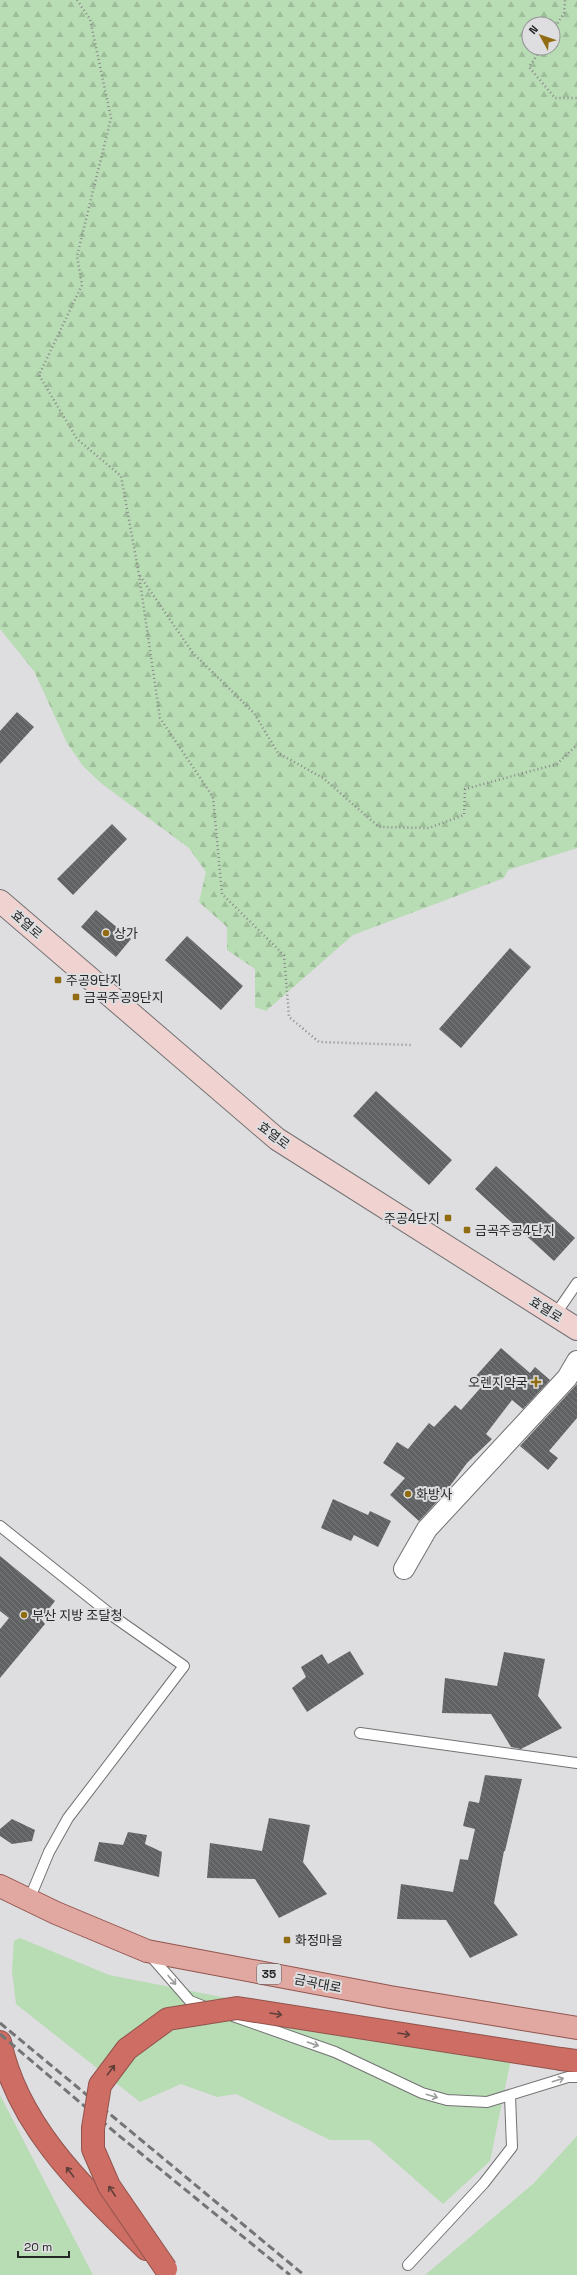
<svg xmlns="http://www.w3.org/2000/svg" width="577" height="2275" font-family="'Space Grotesk','Noto Sans KR',sans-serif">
	<defs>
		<pattern id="forest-firs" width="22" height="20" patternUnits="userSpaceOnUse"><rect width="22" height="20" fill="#b8dcb3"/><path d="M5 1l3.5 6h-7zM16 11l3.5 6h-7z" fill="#9ebd9a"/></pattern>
		<pattern id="building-back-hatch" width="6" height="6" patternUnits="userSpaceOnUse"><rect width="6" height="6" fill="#616263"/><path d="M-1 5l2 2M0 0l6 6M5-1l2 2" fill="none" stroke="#78797a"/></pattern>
	</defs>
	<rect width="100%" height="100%" fill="#dedee0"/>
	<!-- green -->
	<path fill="#b8dcb3" d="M20,1938L109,1975L512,2054L490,2161L443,2204L370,2140H330L236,2094L217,2097L181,2084L140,2102L16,2004L12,1971L14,1941Z
		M0,2095L93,2275H0Z
		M577,2136V2275H425L533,2184Z"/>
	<!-- forest -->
	<path fill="url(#forest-firs)" fill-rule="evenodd" d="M0,0H577V848L508,870L504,878L353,935L266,1011L255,1007V969L227,950V927L199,902L206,872L189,848L102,784L83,766L67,743L34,671L0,629ZM529,24H553V48H529Z"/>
	<!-- building -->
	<path fill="url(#building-back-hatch)" d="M17,712L34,727L0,764V731Z
		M112,824L127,839L73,895L57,879Z
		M96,910L131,939L116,957L81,927Z
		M187,936L243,986L221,1010L165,960Z
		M510,948L531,967L461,1048L439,1029Z
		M376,1091L452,1160L429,1185L353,1116Z
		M496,1166L575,1238L554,1261L475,1189Z
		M501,1348L530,1373L535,1367L550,1380L523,1409L512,1400L486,1434L492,1439L467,1463L444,1494L419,1521L390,1495L405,1478L383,1463L397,1442L408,1449L429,1423L434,1427L455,1405L461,1410L483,1385L475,1377Z
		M577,1384V1418L549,1451L558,1458L548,1470L520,1446Z
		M333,1499L368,1515L370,1511L391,1521L378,1547L354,1535L351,1541L321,1528Z
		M0,1556L55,1601L41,1619L45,1624L0,1678V1629L9,1618L0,1611Z
		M350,1651L364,1674L307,1712L292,1688L306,1677L301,1667L322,1654L328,1664Z
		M504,1652L545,1659L538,1696L562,1728L521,1749L511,1747L491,1714L442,1713L445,1678L497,1686Z
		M485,1775L522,1779L505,1851H504L494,1903L518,1935L470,1958L446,1920L397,1919L401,1884L453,1892L460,1859L468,1860L475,1829L463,1826L469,1801L479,1803Z
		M269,1818L310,1825L303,1862L327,1894L279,1918L255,1879L207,1878L210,1843L262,1851Z
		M12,1819L35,1830L32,1841L12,1844L0,1836V1829Z
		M128,1832L147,1835L145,1844L162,1852L159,1877L94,1861L99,1842L123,1845Z"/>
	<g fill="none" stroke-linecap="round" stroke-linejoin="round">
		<!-- lane casing -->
		<g stroke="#727273" stroke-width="12">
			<path id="lane" d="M555,1315L577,1283
				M0,1526L114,1617L184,1666L68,1818L49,1852L29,1900
				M360,1733L577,1763
				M149,1954L190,2001L208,2008
				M233,2016L335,2052L422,2093L447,2100L487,2102L568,2077H577
				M408,2265L484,2183L512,2147L510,2096"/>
		</g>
		<!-- street casing -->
		<g stroke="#727273" stroke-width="22">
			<path id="street" d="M404,1569L427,1529L567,1378L577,1361"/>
		</g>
		<!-- secondary casing -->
		<g stroke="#727273" stroke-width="24">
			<path id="secondary" d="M0,901L277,1139L577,1329"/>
		</g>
		<!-- primary casing -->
		<g stroke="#92544e" stroke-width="24">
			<path id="primary" d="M0,1886L56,1913L147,1951L390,1997L577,2028"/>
		</g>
		<!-- highway casing -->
		<g stroke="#92544e" stroke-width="24">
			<path id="highway" d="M0,2042C18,2128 86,2190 146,2249
				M561,2059L577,2061"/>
		</g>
		<!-- path -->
		<path stroke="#888889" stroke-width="2.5" stroke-dasharray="1 3" stroke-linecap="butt" d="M77,0L90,19L111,118L77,256L82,285L39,375L77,439L121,476L139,575L160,718L213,797L222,894L284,955L289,1017L319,1042L411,1045
			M553,30L564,13L565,0
			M542,48L529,67L555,98H577
			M140,576L193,653L254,713L278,753L323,778L379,827L429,828L464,815L465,789L557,764L577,745"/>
		<!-- lane -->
		<use href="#lane" stroke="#fff" stroke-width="10"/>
		<!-- street -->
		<use href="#street" stroke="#fff" stroke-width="20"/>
		<!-- secondary -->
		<use href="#secondary" stroke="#f0d3d0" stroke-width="22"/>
		<!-- primary -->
		<use href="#primary" stroke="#e1a7a1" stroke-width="22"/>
		<!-- highway -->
		<use href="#highway" stroke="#cd6d63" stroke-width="22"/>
		<!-- rail -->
		<path stroke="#747475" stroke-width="3" stroke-dasharray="8 4" stroke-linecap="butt" d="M0,2023L304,2275
			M0,2034L117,2134L290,2275"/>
		<!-- highway-bridge casing -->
		<g stroke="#92544e" stroke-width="24" stroke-linecap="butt">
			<path id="highway-bridge" d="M166,2269L109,2186L93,2149V2128L100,2085L127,2049L168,2019L237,2008L561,2059"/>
		</g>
		<!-- highway-bridge -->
		<use href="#highway-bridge" stroke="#cd6d63" stroke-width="22"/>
	</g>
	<!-- one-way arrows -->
	<defs><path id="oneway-shaft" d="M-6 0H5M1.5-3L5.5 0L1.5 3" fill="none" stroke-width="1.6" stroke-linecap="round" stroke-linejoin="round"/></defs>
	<g stroke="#9d9d9d">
		<use href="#oneway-shaft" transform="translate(172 1980) rotate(49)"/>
		<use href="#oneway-shaft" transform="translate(313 2044) rotate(19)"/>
		<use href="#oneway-shaft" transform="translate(558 2080) rotate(-18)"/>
		<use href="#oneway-shaft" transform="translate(432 2096) rotate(17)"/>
	</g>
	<g stroke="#603f3b">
		<use href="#oneway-shaft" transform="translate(276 2014) rotate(9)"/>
		<use href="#oneway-shaft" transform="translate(404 2034) rotate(9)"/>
		<use href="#oneway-shaft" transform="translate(111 2070) rotate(-53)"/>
		<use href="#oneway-shaft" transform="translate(70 2172) rotate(-127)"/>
		<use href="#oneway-shaft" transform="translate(112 2191) rotate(-124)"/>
	</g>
	<!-- markers -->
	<g fill="#916c12" stroke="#dedee0" stroke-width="1.5">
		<circle cx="106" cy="933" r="4"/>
		<rect x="54" y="976" width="8" height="8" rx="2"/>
		<rect x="72" y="993" width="8" height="8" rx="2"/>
		<rect x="444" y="1214" width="8" height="8" rx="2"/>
		<rect x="463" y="1226" width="8" height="8" rx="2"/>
		<path d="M534 1376h4v4h4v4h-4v4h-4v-4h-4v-4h4z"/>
		<circle cx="408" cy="1494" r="4"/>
		<circle cx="24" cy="1615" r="4"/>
		<rect x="283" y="1936" width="8" height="8" rx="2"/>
	</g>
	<g text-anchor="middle" stroke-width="4" stroke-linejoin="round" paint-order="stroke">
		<!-- shield labels -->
		<rect fill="#dedee0" stroke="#5c5d5e" stroke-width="1" x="257" y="1964" width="24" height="20" rx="3"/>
		<g font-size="12" font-weight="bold" fill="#252626">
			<text x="269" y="1978">35</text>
		</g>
		<!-- street labels -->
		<g font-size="13" fill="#252626" stroke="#dedee0">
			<text transform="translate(27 924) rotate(41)" y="5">효열로</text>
			<text transform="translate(274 1135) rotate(37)" y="5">효열로</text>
			<text transform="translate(546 1309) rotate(32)" y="5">효열로</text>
			<text transform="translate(318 1983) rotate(11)" y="5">금곡대로</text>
		</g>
		<!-- poi labels -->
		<g font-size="13" fill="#252626" stroke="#dedee0" text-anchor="start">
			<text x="114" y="938">상가</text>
			<text x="66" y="985">주공9단지</text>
			<text x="84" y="1002">금곡주공9단지</text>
			<text x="440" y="1223" text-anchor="end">주공4단지</text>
			<text x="475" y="1235">금곡주공4단지</text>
			<text x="528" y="1387" text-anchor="end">오렌지약국</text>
			<text x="416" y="1499">화방사</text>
			<text x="32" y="1620">부산 지방 조달청</text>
			<text x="295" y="1945">화정마을</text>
		</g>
	</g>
	<!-- north arrow -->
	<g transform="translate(541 36) rotate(310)"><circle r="19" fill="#dedee0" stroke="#949496"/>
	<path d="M0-3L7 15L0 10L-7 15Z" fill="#916c12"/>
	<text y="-6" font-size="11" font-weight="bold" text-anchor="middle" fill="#252626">N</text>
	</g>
	<!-- scale -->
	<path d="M18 2251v6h51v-6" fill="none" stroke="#252626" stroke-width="2"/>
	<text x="24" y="2251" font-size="12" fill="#252626" stroke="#dedee0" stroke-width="3" paint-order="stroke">20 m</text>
</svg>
